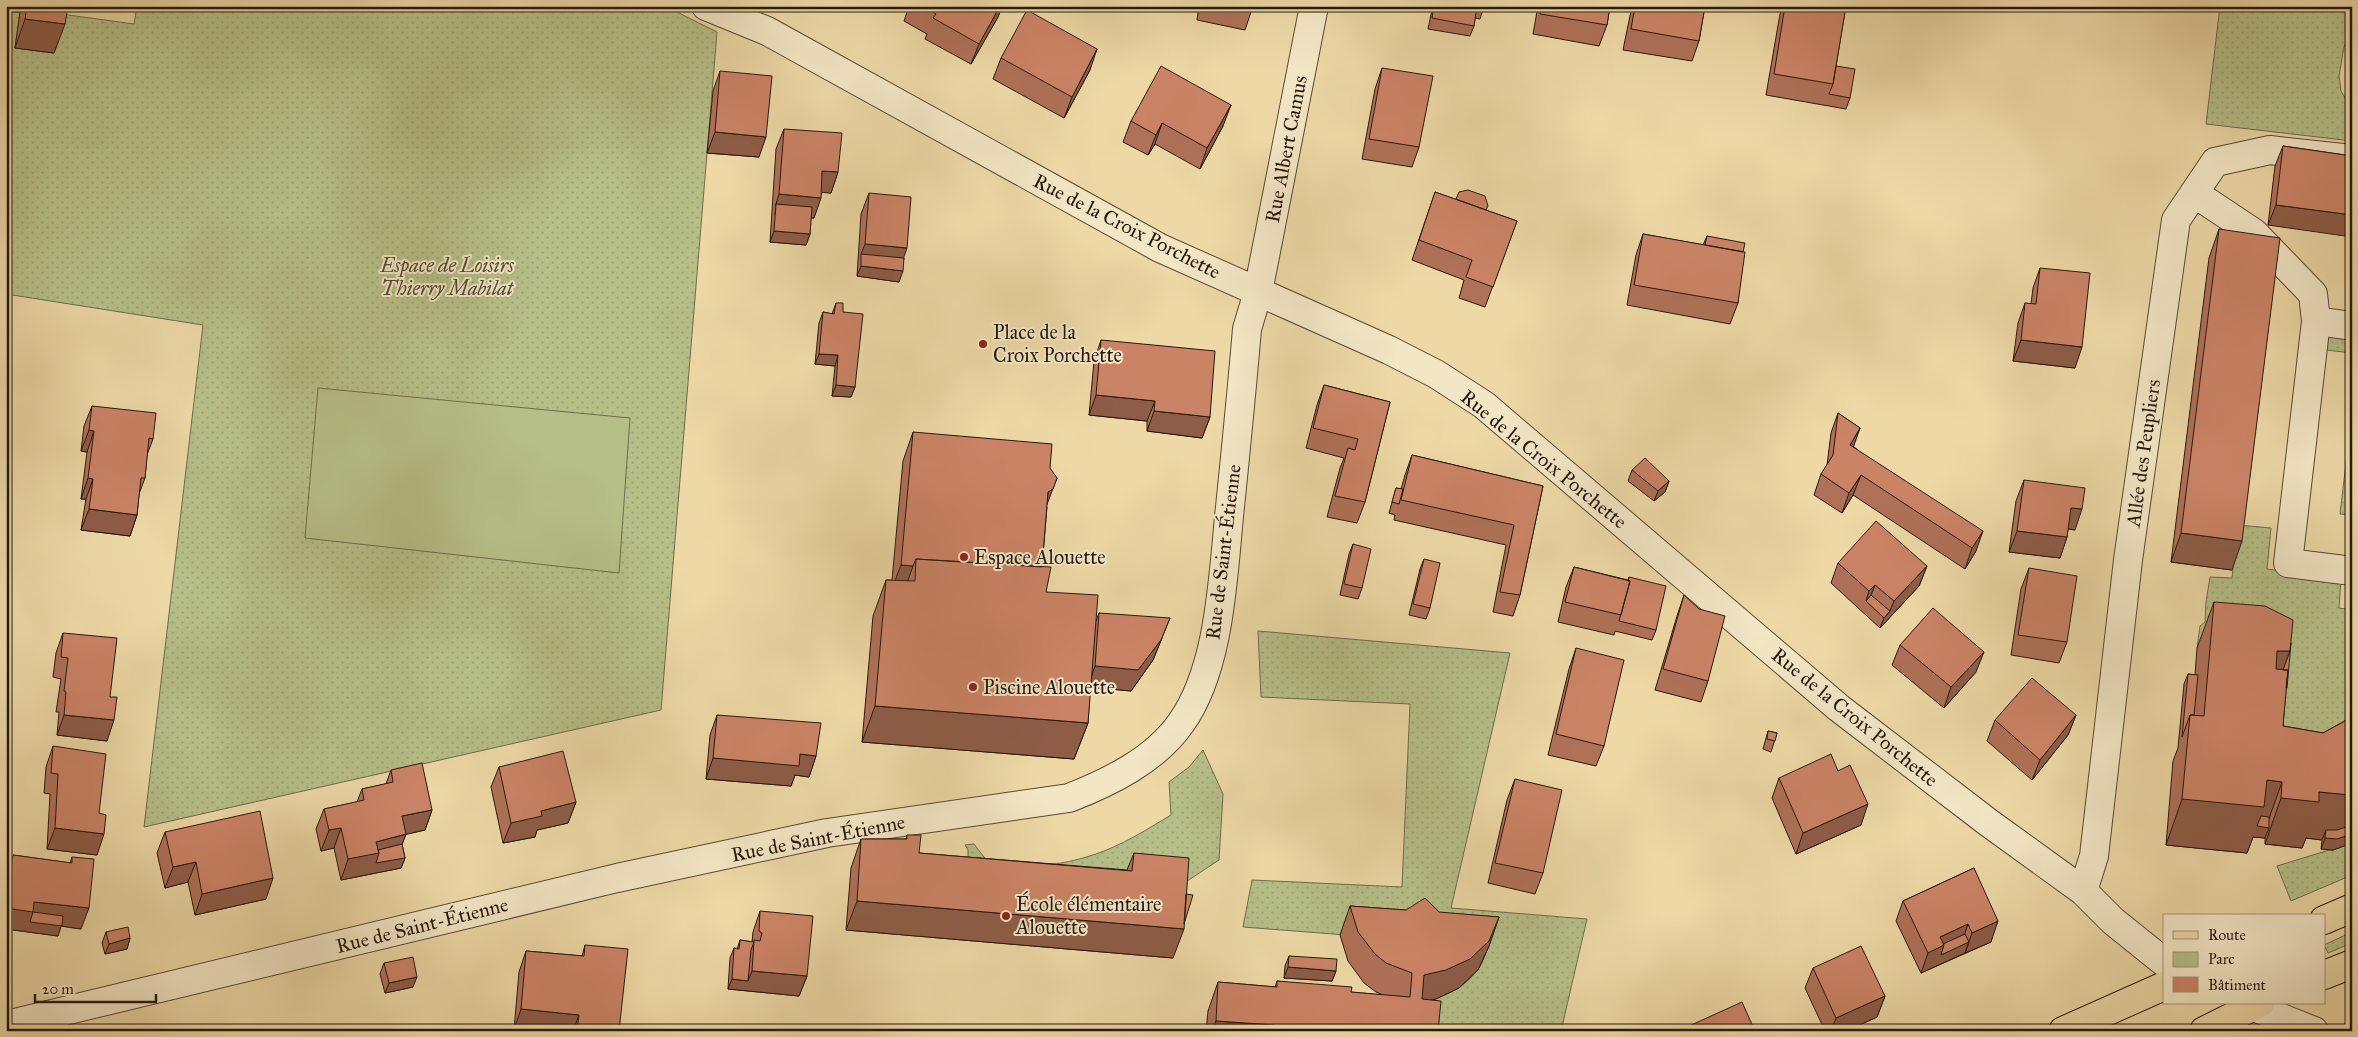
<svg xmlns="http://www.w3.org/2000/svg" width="2358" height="1037" font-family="'IM FELL Great Primer',serif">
	<defs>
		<pattern id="green-dots" width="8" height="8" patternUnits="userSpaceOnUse" patternTransform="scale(1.25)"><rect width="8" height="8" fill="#b6bf88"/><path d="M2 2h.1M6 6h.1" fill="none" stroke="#9ca474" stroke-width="1.8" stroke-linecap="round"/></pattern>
	</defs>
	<rect width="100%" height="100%" fill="#edd8a6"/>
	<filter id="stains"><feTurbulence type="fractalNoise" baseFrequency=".004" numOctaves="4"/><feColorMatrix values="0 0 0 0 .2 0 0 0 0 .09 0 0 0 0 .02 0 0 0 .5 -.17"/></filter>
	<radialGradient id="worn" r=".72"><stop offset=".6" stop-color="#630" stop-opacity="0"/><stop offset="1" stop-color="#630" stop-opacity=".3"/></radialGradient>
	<!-- green -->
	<path fill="url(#green-dots)" stroke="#6e6c4c" d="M137,6H665L717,32L661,710L144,827L203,325L6,294V155L9,132H6V11L20,12L15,48L61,14L134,24Z
		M2220,6H2253L2283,10L2284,6H2352V35L2344,47L2339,76L2341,91L2352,109V141L2206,124Z
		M2329,336L2352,338V353L2326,350Z
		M2352,412V515L2340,514Z
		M2237,525L2271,528L2267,569L2341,579L2339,608L2352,610V784L2306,779L2197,648L2200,626L2205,622L2206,602L2210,577L2232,578Z
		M1258,631L1510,653L1451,908L1587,919L1561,1031H1430L1421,1003C1453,995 1480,980 1488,946L1243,927L1252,880L1402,887L1410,704L1261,697Z
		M1203,750L1223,794L1219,860L1178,887H968V850L965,845L974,844L994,870C1027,867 1061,866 1093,855C1121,846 1146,830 1171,815L1169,782L1189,767Z
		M2352,843V875L2291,901L2277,866Z
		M2352,932V943L2328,953L2324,945Z"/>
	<!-- pitch -->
	<path fill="#b6bf88" stroke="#6e6c4c" d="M318,388L630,418L619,573L305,538Z"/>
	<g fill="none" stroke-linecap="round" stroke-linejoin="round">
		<!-- minor casing -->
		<g stroke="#574936" stroke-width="30">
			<path id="minor" d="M706,6L767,31L1160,248L1389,350L1436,374L1484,405L1839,708L1989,823L2083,891L2113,921L2164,962
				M2194,193L2254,233L2313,294L2316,321L2288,563L2352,571
				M2316,321L2352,326
				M2083,891L2094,856L2128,560L2176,220L2215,162L2270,150L2352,159
				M2244,1003L2314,1031
				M6,1025L617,878L827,833L1069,798C1110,782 1155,760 1181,723C1221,667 1223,573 1230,507C1236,448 1242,388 1247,329L1258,292L1314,6"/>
		</g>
		<!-- major casing -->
		<g stroke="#251910" stroke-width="30">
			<path id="major" d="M2324,920L2352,908
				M2324,975L2352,964
				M2063,1031L2164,986
				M2204,1031L2260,1003"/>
		</g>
		<!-- minor -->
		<use href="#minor" stroke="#f3e6c5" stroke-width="28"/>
		<!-- major -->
		<use href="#major" stroke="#edd8a6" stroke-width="28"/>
	</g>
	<!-- wall -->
	<path fill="#af7158" stroke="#251910" d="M16,6H68L54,53L15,48L20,12H13Z
		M909,6H1002L998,17L971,64L925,39L927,34L904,21Z
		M1199,6H1253L1245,30L1197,20Z
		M1414,6H1484L1480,19L1475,18L1474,26L1470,36L1428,29L1432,10Z
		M1538,6H1610L1607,25L1599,46L1533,34Z
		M1632,6H1705L1699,41L1692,61L1623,50Z
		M1783,6H1846L1836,66L1850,98L1846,109L1766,95L1780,14Z
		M1001,58L1090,70L1064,118L993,79Z
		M1382,68L1419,147L1412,167L1362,159L1375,89Z
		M720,71L759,157L707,153L713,91Z
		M1131,121L1223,126L1200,169L1155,144L1148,155L1123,142Z
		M784,129L838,172L831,193L822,192L814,218H811L810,234L806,245L770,242L776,149Z
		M2283,146L2352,156L2268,225L2275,166Z
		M1435,192L1517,221L1485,307L1459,298L1464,280L1412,260Z
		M869,193L904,258L899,282L857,276L861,214Z
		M2219,229L2232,570L2171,562L2209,258Z
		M1643,234L1703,245L1707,236L1743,252L1738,303L1730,324L1627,305L1636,255Z
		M2040,268L2075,368L2013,361L2018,323L2025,303L2031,304L2033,288Z
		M836,303L843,312L855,387L851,397L832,396L835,366L815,364L819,323L823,312L832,314Z
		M1101,340L1210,417L1202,438L1147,431V421L1089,415L1094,361Z
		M1324,385L1390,402L1365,502L1357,523L1327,517L1340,468L1344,458L1306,448L1317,405Z
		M92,406L153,439L147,455L145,478L139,494L137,515L130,536L81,530L86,499H81L87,452L81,451L84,426Z
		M1838,413L1860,428L1853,446L1976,551L1965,569L1853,495L1842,513L1814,495L1821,474L1827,465L1831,433Z
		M913,432L1047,507L1042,567L1046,592L1096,621L1099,613L1162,638L1153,660L1131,691L1090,687L1088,723L1074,759L862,742L873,616L886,580H892L903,461Z
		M1412,455L1543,486L1520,595L1513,616L1493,612L1506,545L1394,520L1395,515L1389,513L1396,488L1401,489L1405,475Z
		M1632,470L1669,481L1665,492L1654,501L1628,481Z
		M2024,480L2075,530L2068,529L2067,537L2060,558L2009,552L2016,501Z
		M1353,544L1362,588L1358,599L1340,595L1349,554Z
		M1424,559L1430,608L1426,619L1409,615L1420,569Z
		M1838,563L1927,566L1919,586L1880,628L1831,583Z
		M1574,567L1628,580L1629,577L1656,630L1652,640L1615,631L1614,635L1558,622L1566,587Z
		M2029,568L2067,642L2059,663L2011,655L2021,589Z
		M1684,595L1708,681L1701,702L1655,690L1677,616Z
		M2214,602L2286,689L2283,726L2323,733L2352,717V843L2333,850L2321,849L2322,840L2306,838L2302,848L2265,844V838L2253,837L2247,853L2166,845L2173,761L2178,748L2184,684L2188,674L2195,675L2197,648Z
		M63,633L110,697L107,741L57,735L59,712H56L61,679L53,677L56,653Z
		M1900,645L1976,672L1944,708L1892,665Z
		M1576,648L1604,746L1596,766L1548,755L1569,669Z
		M717,715L816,756L809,777L795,775L791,786L706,779L710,735Z
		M2076,715L2068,735L2032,780L1987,741L1995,720Z
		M1768,731L1777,733L1771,752L1763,749Z
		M53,746L99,813L97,855L47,849L50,794L44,793L46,767Z
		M499,767L576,802L568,823L537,830L535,837L503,843L491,787Z
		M391,770L432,810L425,830L406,834L402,844L405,858L401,868L341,880L334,848L321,851L316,829L324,809L357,802L362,789L386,784Z
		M1779,778L1861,825L1796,854L1772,798Z
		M1515,779L1543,873L1535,894L1488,883L1507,800Z
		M165,832L266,899L195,915L188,882L165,888L157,853Z
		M907,835L919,853L1127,870L1134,853L1173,958L846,930L851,868L861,839H906Z
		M13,855L70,863L72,857L81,929L61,926L58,936L6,929V874Z
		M1974,868L1991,942L1921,973L1896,921L1903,901Z
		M1350,906L1499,917L1489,946L1478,970L1459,988L1433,1000L1438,1031H1206L1208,1011L1218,982L1275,987L1277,981L1351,992L1383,995L1376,992L1364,983L1348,961L1340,935Z
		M760,911L807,976L799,996L728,989L730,958L734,948L737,949L740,940L752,942L753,932Z
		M106,932L130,938L127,949L105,954L102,943Z
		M585,945L619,1031H526L514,1030L519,972L526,951L582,956Z
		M1289,956L1336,971L1332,981L1284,978L1285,966Z
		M384,963L413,987L385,993L380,974Z
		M1813,968L1885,996L1877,1017L1846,1031H1825L1805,988Z"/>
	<!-- shaded-wall -->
	<path fill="#8e5c47" stroke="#251910" d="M16,6H22L20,12H13Z
		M97,6H130L128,11Z
		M1000,6H1002L998,17L971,64L979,44Z
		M2253,6H2285L2284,10Z
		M25,19L65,24L54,53L15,48Z
		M1097,49L1090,70L1064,118L1072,97Z
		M1231,105L1223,126L1200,169L1207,148Z
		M1162,123L1155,144L1148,155L1156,135Z
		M715,132L766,137L759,157L707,153Z
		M822,171L838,172L831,193L814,192Z
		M779,194L821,198L814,218L775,215L776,204Z
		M2276,205L2352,215V237L2268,225Z
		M774,231L810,234L806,245L770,242Z
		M865,244L907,248L900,268L861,254Z
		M861,266L903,271L899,282L857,276Z
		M2021,340L2082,347L2075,368L2013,361Z
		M819,354L838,355L835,366L815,364Z
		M836,385L855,387L851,397L832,396Z
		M1096,395L1155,401L1147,421L1089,415Z
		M1154,411L1210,417L1202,438L1147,431Z
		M1860,428L1853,448L1850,445Z
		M89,430L94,431L87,452L81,451Z
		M1861,475L1853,495L1842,513L1849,493Z
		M88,478L93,479L86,499H81Z
		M1057,478L1046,507L1048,492Z
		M1669,481L1665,492L1654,501L1658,491Z
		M2071,508L2082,509L2075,530L2064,528Z
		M89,509L137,515L130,536L81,530Z
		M1983,531L1976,551L1965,569L1972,548Z
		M2017,531L2067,537L2060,558L2009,552Z
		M2181,533L2242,541L2232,570L2171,562Z
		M901,565L913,566L903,595L890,594Z
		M1927,566L1919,586L1880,628L1884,618L1890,611L1894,601Z
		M1875,585L1868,603L1866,601L1869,591Z
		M1170,618L1153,660L1131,691L1088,687L1095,666Z
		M2277,651H2290L2277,687L2260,697Z
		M1984,652L1976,672L1944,708L1951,687Z
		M875,706L1088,723L1074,759L862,742Z
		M64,715L114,720L107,741L57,735Z
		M2076,715L2068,735L2032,780L2040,760Z
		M800,754L816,756L809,777L795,775L791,786L706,779L713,758Z
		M2267,780L2282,782L2266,827L2269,828L2265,838L2253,837L2247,853L2166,845L2182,799Z
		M2319,792L2352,794V843L2333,850L2321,849L2325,838L2326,830L2322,840L2306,838L2302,848L2265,844L2281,798Z
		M576,802L568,823L537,830L535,837L503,843L511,823L541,811Z
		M1868,804L1861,825L1796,854L1803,833Z
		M432,810L425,830L395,837L402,816Z
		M55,828L104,834L97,855L47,849Z
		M341,828L334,848L321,851L329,830Z
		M406,834L398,855L405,858L401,868L341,880L348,859L376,842Z
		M196,862L188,882L165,888L173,867Z
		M273,878L266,899L195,915L202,894Z
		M857,901L1184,929L1173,958L846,930Z
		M34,902L89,908L81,929L61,926L58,936L6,929V908Z
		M1499,917L1489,946L1478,970L1459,988L1436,999L1414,1004L1424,975Z
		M1998,921L1991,942L1965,953L1972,933Z
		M1968,924L1961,945L1969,942L1965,953L1921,973L1928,953L1940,937Z
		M130,938L127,949L105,954L109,944Z
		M1288,967L1336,971L1332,981L1284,978Z
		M752,971L807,976L799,996L728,989L732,979L748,981Z
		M417,977L413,987L385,993L389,983Z
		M1885,996L1877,1017L1846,1031H1831L1836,1018Z
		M521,1009L579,1015L573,1031H526L514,1030Z
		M1216,1021L1274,1025L1272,1031H1212Z
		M1273,1029L1300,1031H1272Z"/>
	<!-- building -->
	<path fill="#cb8366" stroke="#251910" d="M27,6H68L65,24L25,19Z
		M922,6H1000L979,44L933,18L936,14Z
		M1238,6H1253V9Z
		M1434,6L1477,7L1474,26L1432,18Z
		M1542,6H1610L1607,25L1540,14Z
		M1635,6H1705L1699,41L1631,29Z
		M1785,6H1846L1833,84L1774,74Z
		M1027,10L1097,49L1072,97L1001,58Z
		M1161,66L1231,105L1207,148L1162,123L1156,135L1131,121Z
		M1836,66L1855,69L1850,98L1829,94L1833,84Z
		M1382,68L1433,76L1419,147L1369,139Z
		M720,71L772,76L766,137L715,132Z
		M784,129L842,133L838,172L822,171L821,198L779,194Z
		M2283,146L2352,156V215L2276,205Z
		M1468,190L1485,196L1488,206L1486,210L1456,199L1459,192Z
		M1435,192L1517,221L1493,287L1466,277L1472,260L1419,240Z
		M869,193L911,197L907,248L865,244Z
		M776,204L812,207L810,234L774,231Z
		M2219,229L2280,238L2242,541L2181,533Z
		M1643,234L1745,252L1738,303L1634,285Z
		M1707,236L1745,243L1743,252L1705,245Z
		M861,254L904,258L903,271L861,266Z
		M2040,268L2090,273L2082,347L2021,340L2025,303L2036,304Z
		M836,303H843V312L863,314L855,387L836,385L838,355L819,354L823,312L834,314Z
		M1101,340L1215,351L1210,417L1154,411L1155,401L1096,395Z
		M1324,385L1390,402L1365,502L1335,496L1348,448L1355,450L1358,439L1313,428Z
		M92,406L156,413L153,439L149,438L145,478H141L137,515L89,509L93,479L88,478L94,431L89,430Z
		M1838,413L1860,428L1850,445L1983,531L1972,548L1861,475L1849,493L1821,474L1833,455Z
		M913,432L1052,444L1050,468L1057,478L1053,489L1048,492L1042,567L916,559L913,566L901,565Z
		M1412,455L1543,486L1520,595L1500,592L1514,525L1401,500Z
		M1645,458L1669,481L1658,491L1632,470Z
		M2024,480L2085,488L2082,509L2071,508L2067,537L2017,531Z
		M1396,488L1403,489L1399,504L1392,502Z
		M1876,521L1927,566L1894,601L1875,585L1869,591L1838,563Z
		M1353,544L1371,549L1362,588L1344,584Z
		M916,559L1051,567L1046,592L1098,595L1088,723L875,706L886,580L915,581Z
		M1424,559L1440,563L1430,608L1413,604Z
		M1574,567L1630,581L1621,615L1565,602Z
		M2029,568L2077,576L2067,642L2018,635Z
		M1629,577L1666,586L1656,630L1619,621L1630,581H1628Z
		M1684,595L1699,609L1725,616L1708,681L1663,669Z
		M1871,595L1890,611L1884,618L1866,601Z
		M2214,602L2265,606L2293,620L2290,651H2277L2276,669L2288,670L2283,726L2323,733L2352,717V794L2350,795L2319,792V802L2281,798L2282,782L2267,780L2264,807L2182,799L2190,715L2204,716Z
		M1933,608L1984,652L1951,687L1900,645Z
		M1099,613L1170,618L1161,640L1138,670L1095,666Z
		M63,633L117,638L110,697H117L114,720L64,715L66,692L64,691L68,658L61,657Z
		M2291,643L2287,688H2286L2288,670H2283L2290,651Z
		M1576,648L1624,660L1604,746L1556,734Z
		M2188,674L2198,675L2194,715H2190L2182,737Z
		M2032,678L2076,715L2040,760L1995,720Z
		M717,715L821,723L816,756L800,754L799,766L713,758Z
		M1768,731L1777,733L1775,741L1767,739Z
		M53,746L106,754L99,813L106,815L104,834L55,828L58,774L51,773Z
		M563,751L576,802L541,811L542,816L511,823L499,767Z
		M1831,754L1838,771L1850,765L1868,804L1803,833L1779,778Z
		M422,763L432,810L402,816L406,834L376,842L379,853L348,859L341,828L329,830L324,809L364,800L362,789L393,782L391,770Z
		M1515,779L1562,790L1543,873L1495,863Z
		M260,811L273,878L202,894L196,862L173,867L165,832Z
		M2261,816L2269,817V828L2257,826Z
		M2352,825V834L2337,839L2325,838L2326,830H2337Z
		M907,835H921L919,853L1132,871L1134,853L1189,858L1184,929L857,901L861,839H907Z
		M402,844L405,858L376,863L379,853L378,850Z
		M13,855L72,863V857L94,859L89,908L34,902L33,912L6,908Z
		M1974,868L1998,921L1972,933L1968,924L1940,937L1944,945L1928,953L1903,901Z
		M1186,894L1193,895L1184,924Z
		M1425,898L1439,912L1499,917L1489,941L1470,959L1446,970L1424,975L1422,999L1441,1001L1438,1031H1300L1273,1029L1274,1025L1216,1021L1218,982L1277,987V981L1352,987L1351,992L1410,997L1412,973L1386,963L1375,954L1358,932L1350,906L1406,910Z
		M760,911L813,916L807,976L752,971L754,940L760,941L762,933L759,931Z
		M33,912L63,916L62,926L30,922Z
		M128,927L130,938L109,944L106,932Z
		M1965,934L1969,942L1941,955L1944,945L1943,944Z
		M740,940L754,942L751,950L748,981L732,979L734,948L739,949Z
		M585,945L628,949L619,1031H577L579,1015L521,1009L526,951L584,956Z
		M1861,946L1885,996L1836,1018L1813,968Z
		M1289,956L1337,959L1336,971L1288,967Z
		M413,957L417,977L389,983L384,963Z
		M1742,1002L1755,1031H1678Z"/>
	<!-- markers -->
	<g fill="#8f2418" stroke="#f3e6c5" stroke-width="2">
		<circle cx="983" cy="344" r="5"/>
		<circle cx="964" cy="557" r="5"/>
		<circle cx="973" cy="687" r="5"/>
		<circle cx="1006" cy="916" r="5"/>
	</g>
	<g text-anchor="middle" stroke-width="4" stroke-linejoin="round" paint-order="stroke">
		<!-- street labels -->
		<g font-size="20" fill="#251910" stroke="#f3e6c5">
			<text transform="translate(1286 149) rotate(-79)" y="7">Rue Albert Camus</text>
			<text transform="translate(1127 226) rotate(27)" y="7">Rue de la Croix Porchette</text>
			<text transform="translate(2143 453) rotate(-82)" y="7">Allée des Peupliers</text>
			<text transform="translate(1544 459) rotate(39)" y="7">Rue de la Croix Porchette</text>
			<text transform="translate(1223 552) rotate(-83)" y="7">Rue de Saint-Étienne</text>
			<text transform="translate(1855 717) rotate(39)" y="7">Rue de la Croix Porchette</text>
			<text transform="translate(818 838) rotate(-11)" y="7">Rue de Saint-Étienne</text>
			<text transform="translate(422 925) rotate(-14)" y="7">Rue de Saint-Étienne</text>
		</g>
		<!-- park labels -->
		<g font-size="20" font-style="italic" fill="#504b34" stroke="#f3e6c5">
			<text x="447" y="272">Espace de Loisirs<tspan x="447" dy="23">Thierry Mabilat</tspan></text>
		</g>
		<!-- poi labels -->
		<g font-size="20" fill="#251910" stroke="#f3e6c5" text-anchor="start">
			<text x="993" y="339">Place de la<tspan x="993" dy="23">Croix Porchette</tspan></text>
			<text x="974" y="564">Espace Alouette</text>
			<text x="983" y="694">Piscine Alouette</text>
			<text x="1016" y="911">École élémentaire<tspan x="1016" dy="23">Alouette</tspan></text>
		</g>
	</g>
	<!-- margin -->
	<rect width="2358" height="1037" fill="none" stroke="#edd8a6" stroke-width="25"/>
	<rect x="8" y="8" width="2343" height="1022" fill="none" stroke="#251910" stroke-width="2.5"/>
	<rect x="12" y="12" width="2333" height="1012" fill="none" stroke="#251910"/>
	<!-- legend -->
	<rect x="2163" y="914" width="162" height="90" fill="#f3e6c5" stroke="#a1947d"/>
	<rect x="2173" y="931" width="25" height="8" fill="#edd8a6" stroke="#a1947d"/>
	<text x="2208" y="940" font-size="15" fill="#251910">Route</text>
	<rect x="2173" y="952" width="25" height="15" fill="#b6bf88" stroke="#a1947d"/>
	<text x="2208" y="964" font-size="15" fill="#251910">Parc</text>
	<rect x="2173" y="977" width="25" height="15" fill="#cb8366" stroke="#a1947d"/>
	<text x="2208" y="990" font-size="15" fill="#251910">Bâtiment</text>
	<!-- scale -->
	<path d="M35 994v8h121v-8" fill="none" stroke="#251910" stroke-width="2.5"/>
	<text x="42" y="994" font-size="15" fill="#251910" stroke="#f3e6c5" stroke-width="4" paint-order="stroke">20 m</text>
	<rect width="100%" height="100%" filter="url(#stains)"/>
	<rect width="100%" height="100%" fill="url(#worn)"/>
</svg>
